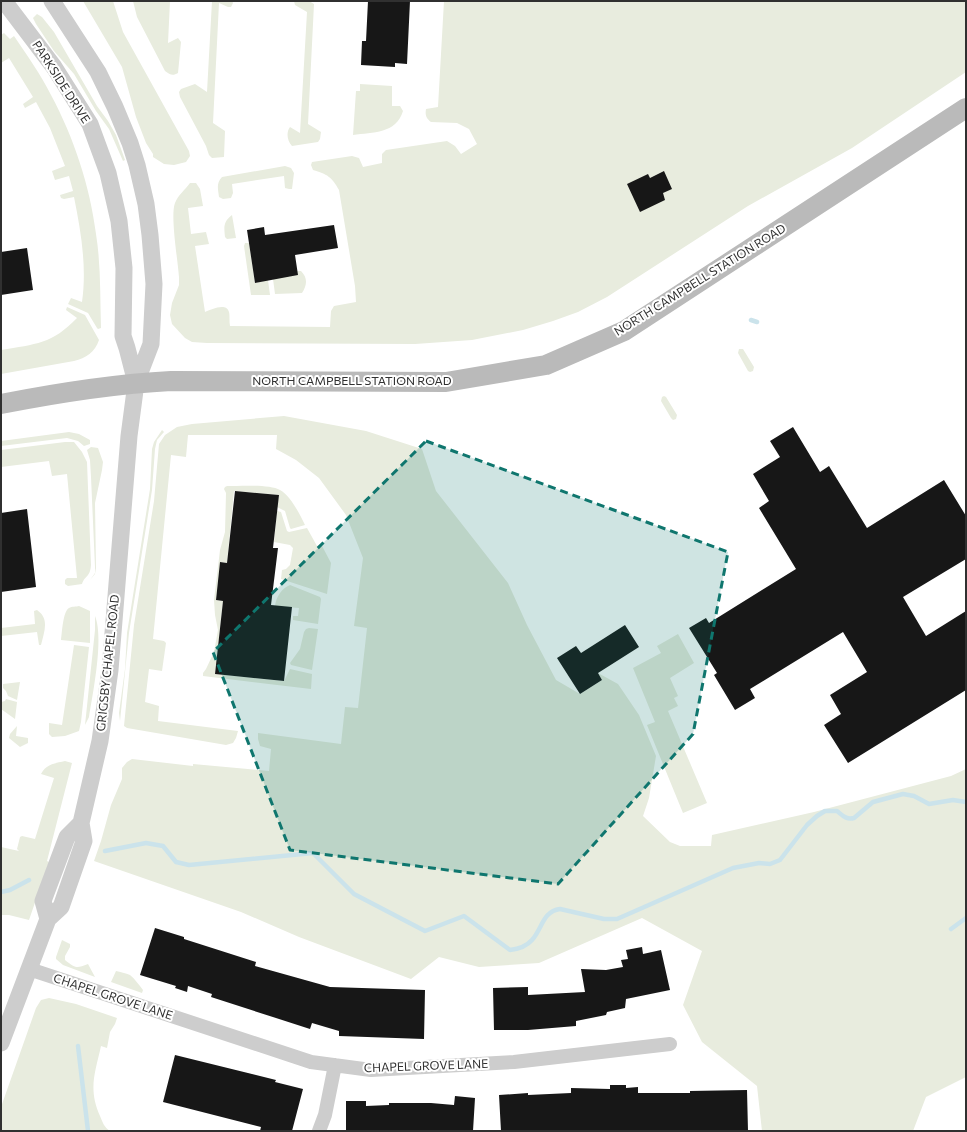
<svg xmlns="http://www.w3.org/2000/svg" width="967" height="1132" font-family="Commissioner,sans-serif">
	<rect width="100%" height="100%" fill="#fff"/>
	<!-- green -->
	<path fill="#e8ecde" d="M83,1H113L123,32L189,151L190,156L186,162L174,165L164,164L153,157V154L146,143L136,117L122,67Z
		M133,1H170L168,43L178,38L181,42L178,73C173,76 170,75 165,71L137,17Z
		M212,1H232L233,3L231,7H228L219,3L213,123L225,131L224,157L212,158L209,155L206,146L180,97L179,92L181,89L195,84L207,92Z
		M294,1H309L314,4L308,124L321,132L320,139L318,142L292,146C287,141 286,132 290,127L300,133L307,12L295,5Z
		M444,1H966V72L852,148L748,206L607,297L578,312L553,321L523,330L472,340L415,344L207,343L192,342L185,338L172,324L170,315L172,303L179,285V277C178,261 170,216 175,203C178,195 185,190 190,183H196L200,189L203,206L188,208L191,234L206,232L209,244L195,246L205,312C211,310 226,302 229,312C230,316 229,321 230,326L330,327L331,311L334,306L356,302L355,286L339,190C332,177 327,174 313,170L311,165L312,162L352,156L359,158L363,167L382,163V154L386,150L447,141L455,146L461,154L477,144L469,129L457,123L431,122C426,118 425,115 426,109L438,107Z
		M37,14L42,17L54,32L97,106L108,121L116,135L125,160L123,161L109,129L96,111L74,74L54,51L36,24L33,18Z
		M4,33L10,39L14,36C27,55 41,75 51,95C74,138 90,186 96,234C101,265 100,297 101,328L98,329L97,328L88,313L68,304L71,298L82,302C87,267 81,232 74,197L64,199L61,198L60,195L73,191L69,176L55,180L52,171L65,166L50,128L36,102L25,108L23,104L33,97L9,58L1,63V35Z
		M360,84L392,86V106H400L403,111C396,134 373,132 353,135L356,91H360Z
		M285,166L291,168L294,173L292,189H289L285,188L284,176L232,184L233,193L231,198L223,199L219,197C218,189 216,183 222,177Z
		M232,215L236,238L227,239L225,237C224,227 223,222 232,215Z
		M245,243H249L255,283L268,280L270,295H251L244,246Z
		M297,271H301C308,278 307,285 302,293L275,294L273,279Z
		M67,307L85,315L99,340C95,352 86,358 74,361L1,374V350C36,344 52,344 77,318L66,310Z
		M739,349H743L754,367L753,371L750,372L748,371L738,353Z
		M664,396L666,397L677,415L676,419L673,420L671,418L661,401L662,397Z
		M284,416L366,431L422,449L436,491L508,583L527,625L556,680L580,694L602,680L598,673L618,684L639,715L656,756L649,798L643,816L670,842L680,846H711L712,835L814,812L951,776L966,769V1077L926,1097L913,1131H762L757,1086L702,1042L683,1005L702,951L642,918L539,963L479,967L439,957L411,979L299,937L241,912L94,861L101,841L111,805L122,779V768L127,762L132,759L193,766V764L269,771L271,749L260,746L258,739V733L341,744L345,707L358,708L367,628L354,626L363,558L346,515L319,478L296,460L276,449L277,435H188L186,457L171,455L153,639L164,641L166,643L162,671L149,669L145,702L159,706L158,721L238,731L236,738L233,743L226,745L127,728L124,726L134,625L154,501L159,444L165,435L177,427L192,424Z
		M162,430L164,432L157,440L155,449L152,490L129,633L120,721L119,713L125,669L127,633L150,489L152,449L154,442Z
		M69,432L79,434L90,440V444L84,446L78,441L67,438L1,446V441Z
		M65,442H74L82,452L87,462L91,565C90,578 85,575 82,584L68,586L65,584V580L67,578H77L67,474L52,476L49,461L1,467V450Z
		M91,447L98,448L103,462L102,470L95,503L96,568L95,574L90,580L95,573V567L91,477L90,460L87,450Z
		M227,486C240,486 270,484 280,490C291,496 300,515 305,525L291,529L290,528L285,511L277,507L279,495L234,491L227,563L220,562L216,600L223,601L215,674L284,681L290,669L312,674L311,689L203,676V673L206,669L214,652L218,630L215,615L214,600L220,550L225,532L226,493L224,489L225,487Z
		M277,511L281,512L287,531L289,532L307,528L317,546L321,544L331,563L327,594L281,579L282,570L286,569L290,565L293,548L290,545L274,542Z
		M290,585L320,597L321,599L318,624L293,620V616H298L299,608L275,606C276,597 282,588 290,585Z
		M79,606L90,611V643L61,640C62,633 63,611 69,608C72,606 76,607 79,606Z
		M37,610C50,619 44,632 41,645H39L37,632L1,636V628L35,624L34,611Z
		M95,616C104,638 93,692 89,717L85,725L95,630Z
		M309,628L318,629L312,670L291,665L290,663L300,649L304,632L306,629Z
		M678,634L694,663L670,678L678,696L674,698L678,706L668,711L707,803L683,813L647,725L655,722L633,668L661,653L657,646Z
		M74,645L89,647L81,722L79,731L65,736L52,737L49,734V723L62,725Z
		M20,682L17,700L8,696L6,691L3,688V684Z
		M6,699L17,702L15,719L1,709V702L5,701Z
		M17,726L16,736L28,738V743L20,747L9,738L10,734Z
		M65,761L72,763L47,861L49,862L29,920L9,915H1V847L19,851L17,849L20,837L22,836L35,839L54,778L41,774C46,764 56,763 65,761Z
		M62,940L70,944V947L65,956V960C75,968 76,969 88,964L95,977L63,965L56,959V957Z
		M116,971C120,972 126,973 130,975C135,979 139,985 143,990L142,993L111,982Z
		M49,998L76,1004L117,1018L115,1024L110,1032L107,1048L101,1046C95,1073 88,1089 100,1116C103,1123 104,1127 110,1131H1V1107L36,1008L41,1000Z"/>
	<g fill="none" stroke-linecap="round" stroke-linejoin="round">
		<!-- stream -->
		<path stroke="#cbe3eb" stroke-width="4.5" d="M751,320L757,322
			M105,851L146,843L163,846L176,862L189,865L313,853L354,894L425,931L464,916L510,950C518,949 526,947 532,940C542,929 543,911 560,909L604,919H617L733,868L759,863L770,864L780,860L807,825L817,816L825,811H837C842,815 846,820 854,818L873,802L903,794L914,796L929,804L953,800L966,802
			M1,892L10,890L29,880
			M951,929L966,918
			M78,1046L88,1131"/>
	</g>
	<!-- building -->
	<path fill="#171717" d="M368,1H410L407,64L395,63V67L361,65L362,41H366Z
		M664,171L672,189L663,193L665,200L640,212L627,184L648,174L650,178Z
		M334,225L338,248L295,255L298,275L255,283L247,230L264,227L265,235Z
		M27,248L33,290L1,295V252Z
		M793,427L820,472L829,466L867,528L944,480L966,516V559L903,597L926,636L966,611V690L848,763L824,725L841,714L830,695L867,672L843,632L750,689L755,698L735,710L714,675L717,673L689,628L706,618L709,623L796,569L759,508L769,501L753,474L780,457L770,441Z
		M235,491L279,495L273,548H278L271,605L292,607L284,681L215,674L223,601L216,600L220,562L227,563Z
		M27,509L36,587L1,592V513Z
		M625,625L639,647L598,673L602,680L580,694L557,658L576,646L581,653Z
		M155,928L184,937V939L256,962L255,966L330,987L425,990L424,1039L339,1036V1031L312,1023L310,1029L211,997L212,994L188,986L187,992L175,988L176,986L140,975Z
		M642,947L643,954L661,950L670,990L626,999L625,1008L607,1012L606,1015L576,1021V1026L528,1030H494L493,988L528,987V995L585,992L581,969L606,970L623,967L621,960L628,959L626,950Z
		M175,1055L276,1080L275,1082L303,1089L292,1131H260L261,1127L163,1102Z
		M610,1085H626V1088L638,1087V1093H690V1091L747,1090L748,1131H501L499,1095L528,1093V1095L571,1093V1088L610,1089Z
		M455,1096L475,1098L473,1131H346V1101H366V1106L389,1105V1103H431L454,1105Z"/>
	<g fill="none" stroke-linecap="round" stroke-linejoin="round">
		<!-- minor -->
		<path stroke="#cdcdcd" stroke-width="14" d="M29,969L311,1062L371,1070L514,1062L670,1044
			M319,1131L325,1115L335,1065"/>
		<!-- tertiary -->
		<path stroke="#cdcdcd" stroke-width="17" d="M4,1L54,67L90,124L108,173L119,221L124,268L123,336L127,348L136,383
			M48,919L61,907L84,841L81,823
			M1,1043L48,919L43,901L67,837L81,823L100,741L110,670L129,436L136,383L151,344L154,284L150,235L146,204L137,165L130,143L115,107L98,72L52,1"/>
		<!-- secondary -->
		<path stroke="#bababa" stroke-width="20" d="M1,404C57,393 114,384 171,381L446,382L546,365L624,331L966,108"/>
	</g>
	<!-- marked area -->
	<path fill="#0f766e" fill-opacity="0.2" stroke="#0f766e" stroke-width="3" stroke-dasharray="8 5" stroke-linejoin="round" d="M426,441L728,552L693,734L558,884L290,850L213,652Z"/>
	<g text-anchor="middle" stroke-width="4" stroke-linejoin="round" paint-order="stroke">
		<!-- street labels -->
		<g font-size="12" fill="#303030" stroke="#fff">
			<text transform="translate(61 82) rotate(57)" y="4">PARKSIDE DRIVE</text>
			<text transform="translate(700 280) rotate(-32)" y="4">NORTH CAMPBELL STATION ROAD</text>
			<text x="352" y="385">NORTH CAMPBELL STATION ROAD</text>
			<text transform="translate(108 663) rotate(-84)" y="4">GRIGSBY CHAPEL ROAD</text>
			<text transform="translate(113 997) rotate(18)" y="4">CHAPEL GROVE LANE</text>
			<text transform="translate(426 1066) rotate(-2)" y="4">CHAPEL GROVE LANE</text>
		</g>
	</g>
	<!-- border -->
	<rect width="967" height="1132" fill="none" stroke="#303030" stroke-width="4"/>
</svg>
